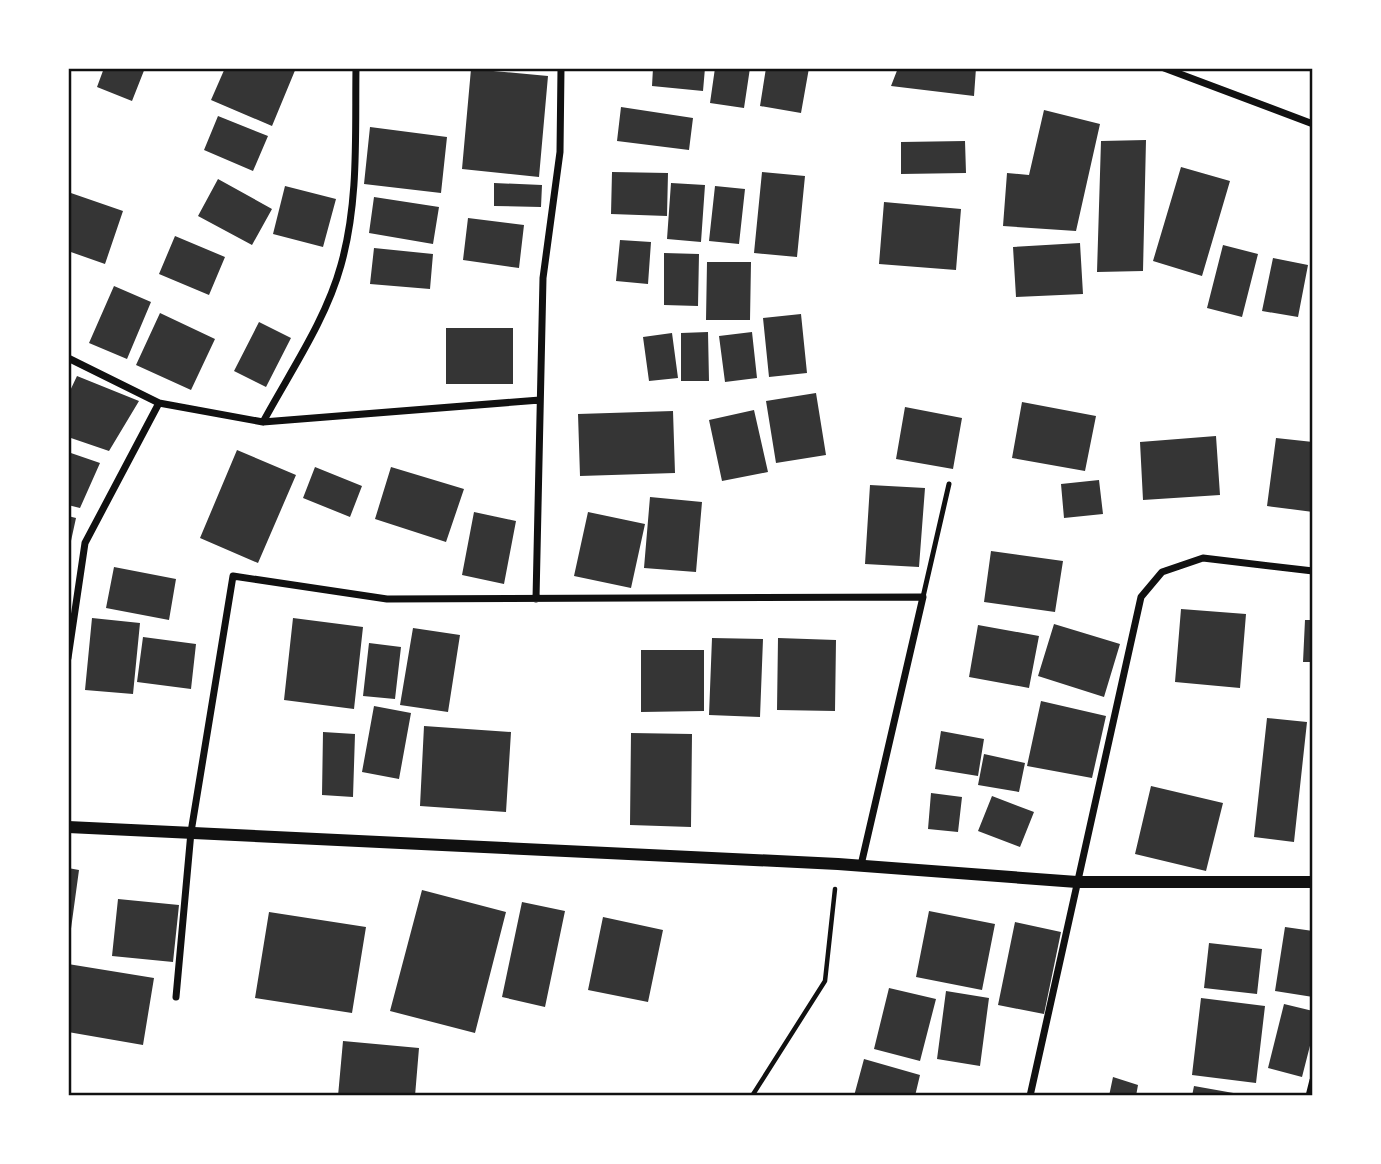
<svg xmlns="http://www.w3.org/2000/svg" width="1381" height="1164" font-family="'PT Sans',sans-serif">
	<rect width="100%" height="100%" fill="#fff"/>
	<!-- building -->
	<path fill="#353535" d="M104,68H145L132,101L97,87Z
		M225,68H296L272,126L211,100Z
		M653,68H705L703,91L652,86Z
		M715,68H750L744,108L710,103Z
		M766,68H809L801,113L760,106Z
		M898,68H976L974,96L891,86Z
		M471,69L548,76L539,177L462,169Z
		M621,107L693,118L689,150L617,141Z
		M1044,110L1100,124L1076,231L1003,226L1007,173L1029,175Z
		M218,116L268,136L253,171L204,150Z
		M370,127L447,137L441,193L364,184Z
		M1146,140L1143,271L1097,272L1101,141Z
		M965,141L966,173L901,174V142Z
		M1181,167L1230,181L1202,276L1153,261Z
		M612,172L668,173L667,216L611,214Z
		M762,172L805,176L797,257L754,253Z
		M218,179L272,209L252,245L198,216Z
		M494,183L542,185L541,207L494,206Z
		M671,183L705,185L701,242L667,239Z
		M285,186L336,199L323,247L273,234Z
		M715,186L745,189L739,244L709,241Z
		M68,192L123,211L105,264L68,251Z
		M374,197L439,207L433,244L369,233Z
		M884,202L961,209L956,270L879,264Z
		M468,218L524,225L519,268L463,260Z
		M175,236L225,257L209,295L159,274Z
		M620,240L651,242L648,284L616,281Z
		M1080,243L1083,294L1016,297L1013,247Z
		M1223,245L1258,254L1242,317L1207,308Z
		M374,248L433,254L430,289L370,284Z
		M664,253L699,254L698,306L664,305Z
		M1273,258L1308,265L1298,317L1262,311Z
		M707,262H751L750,320H706Z
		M114,286L151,302L127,359L89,343Z
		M160,313L215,339L191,390L136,365Z
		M801,314L807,373L769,377L763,318Z
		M259,322L291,338L266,387L234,371Z
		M446,328H513V384H446Z
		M708,332L709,381H681V333Z
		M752,332L757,378L725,382L719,336Z
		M672,333L678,378L649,381L643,337Z
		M77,376L139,401L109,451L68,437V395Z
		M816,393L826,455L776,463L766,401Z
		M1022,402L1096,416L1085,471L1012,458Z
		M905,407L962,418L953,469L896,459Z
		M754,410L768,472L722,481L709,420Z
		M673,411L675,473L580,476L578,414Z
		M1216,436L1220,495L1143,500L1140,442Z
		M1276,438L1313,442V512L1267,506Z
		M237,450L296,475L258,563L200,538Z
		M68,452L100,463L80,508L68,505Z
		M315,467L362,486L350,517L303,498Z
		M391,467L464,489L446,542L375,519Z
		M1099,480L1103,514L1064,518L1061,484Z
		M870,485L925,488L919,567L865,564Z
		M650,497L702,502L696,572L644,568Z
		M474,512L516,521L504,584L462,575Z
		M588,512L645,524L631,588L574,576Z
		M68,516L76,518L69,550H68Z
		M991,551L1063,561L1055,612L984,602Z
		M114,567L176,579L169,620L106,608Z
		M1181,609L1246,614L1240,688L1175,682Z
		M92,618L140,623L133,694L85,690Z
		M293,618L363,627L354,709L284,700Z
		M1305,620H1313V662H1303Z
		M1054,624L1120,644L1104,697L1038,676Z
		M978,625L1039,636L1029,688L969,677Z
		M413,628L460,635L448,712L400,705Z
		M143,637L196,644L191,689L137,682Z
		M712,638L763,639L760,717L709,715Z
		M778,638L836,640L835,711L777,710Z
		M369,643L401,647L395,699L363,696Z
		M641,650H704V711L641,712Z
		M1041,701L1106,716L1092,778L1027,766Z
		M374,706L411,713L399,779L362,772Z
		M1267,718L1307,722L1294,842L1254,837Z
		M424,726L511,732L506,812L420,806Z
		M941,731L984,739L978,776L935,769Z
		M323,732L355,734L353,797L322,795Z
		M631,733L692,734L691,827L630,825Z
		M984,754L1025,763L1019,792L978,785Z
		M1151,786L1223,803L1206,871L1135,854Z
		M931,793L962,797L958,832L928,829Z
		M992,796L1034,812L1020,847L978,831Z
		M68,868L79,870L70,936H68Z
		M422,890L506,912L475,1033L390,1011Z
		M118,899L179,905L173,962L112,956Z
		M522,902L565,911L545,1007L502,997Z
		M929,911L995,924L982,990L916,977Z
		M269,912L366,927L352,1013L255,998Z
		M603,917L663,930L648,1002L588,990Z
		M1015,922L1061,932L1044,1014L998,1005Z
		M1285,927L1313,931V997L1275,991Z
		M1209,943L1262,949L1257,994L1204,988Z
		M68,964L154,978L143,1045L68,1032Z
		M889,988L936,999L920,1061L874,1049Z
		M946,991L989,998L980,1066L937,1059Z
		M1201,998L1265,1006L1256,1083L1192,1075Z
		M1284,1004L1313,1011V1034L1302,1077L1268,1068Z
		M343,1041L419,1048L415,1096H338Z
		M864,1059L920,1075L915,1096H854Z
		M1113,1077L1138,1085L1136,1096H1109Z
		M1194,1086L1239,1094V1096H1192Z"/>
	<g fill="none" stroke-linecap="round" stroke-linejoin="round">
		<!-- path -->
		<path stroke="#111" stroke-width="4.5" d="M752,1096L825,981L835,889"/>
		<!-- service -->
		<path stroke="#111" stroke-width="5" d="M923,597L949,484"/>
		<!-- minor -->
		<path stroke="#111" stroke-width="7" d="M1164,68L1313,124
			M68,358L159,403
			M263,422C290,372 326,320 341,265C359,201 355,134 356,68
			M536,599L543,278L560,152L561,68
			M68,658L85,543L159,403L263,422L540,400
			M176,997L191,832L233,576L387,599L923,597L861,865
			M1030,1096L1141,597L1162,572L1203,558L1313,571
			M1309,1096L1313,1080"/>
		<!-- tertiary -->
		<path stroke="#111" stroke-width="12" d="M68,827L838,864L1077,882H1313"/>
	</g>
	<!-- border -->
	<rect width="1381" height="1164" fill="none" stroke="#ffffff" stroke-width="140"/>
	<rect x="70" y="70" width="1241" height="1024" fill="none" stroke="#111" stroke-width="2.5"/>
</svg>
